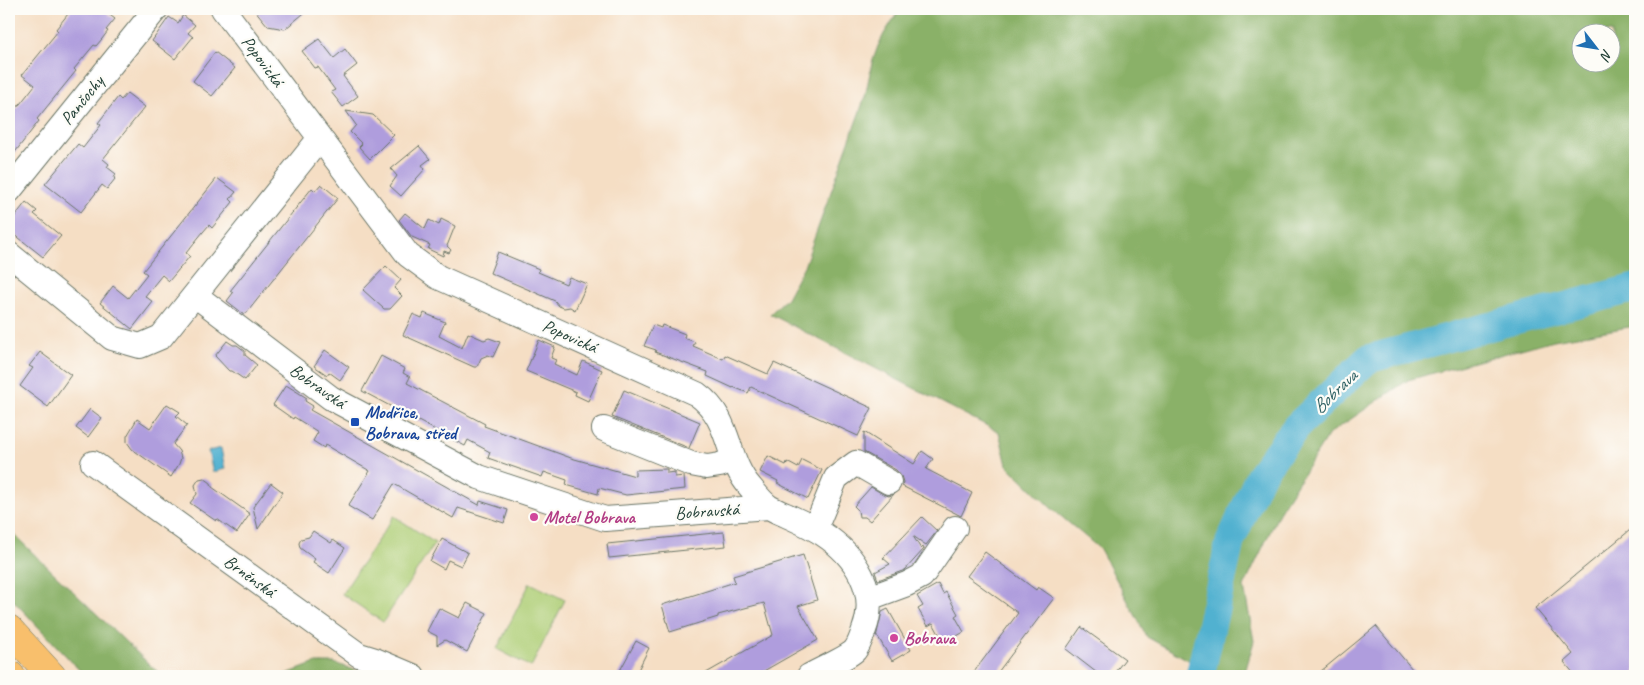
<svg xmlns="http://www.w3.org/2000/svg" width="1644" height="685" font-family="Caveat,sans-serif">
	<rect width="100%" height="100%" fill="#fdfcf7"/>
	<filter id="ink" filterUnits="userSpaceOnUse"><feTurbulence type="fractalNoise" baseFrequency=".02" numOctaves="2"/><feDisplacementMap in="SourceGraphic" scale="10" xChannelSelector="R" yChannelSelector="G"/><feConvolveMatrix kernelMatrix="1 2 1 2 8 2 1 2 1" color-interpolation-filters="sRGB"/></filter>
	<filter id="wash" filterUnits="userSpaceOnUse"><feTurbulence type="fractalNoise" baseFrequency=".0096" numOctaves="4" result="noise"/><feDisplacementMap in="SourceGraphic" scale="20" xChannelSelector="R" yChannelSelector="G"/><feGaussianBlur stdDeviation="1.12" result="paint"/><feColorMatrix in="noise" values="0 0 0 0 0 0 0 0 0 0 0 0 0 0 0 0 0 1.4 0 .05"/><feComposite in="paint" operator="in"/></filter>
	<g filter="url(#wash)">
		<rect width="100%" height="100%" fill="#f5dec4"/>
		<!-- green -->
		<path fill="#aece76" stroke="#668655" d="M394,516L435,543L383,622L342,594Z
			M530,583L565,600L531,667L497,649Z"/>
		<!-- forest -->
		<path fill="#8ab167" stroke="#54774e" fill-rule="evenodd" d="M900,9H1635V326L1554,340L1408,380L1329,434L1281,509L1244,587L1254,641L1244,676H1217L1147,637L1100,549L1050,507L1007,465L999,432L770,314L787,298L805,264L865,97L872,63L878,46L884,34ZM1582,32H1612V62H1582Z
			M9,530L151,666L164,676H85L9,596Z
			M316,663H334L373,676H281Z"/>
		<!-- water -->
		<path fill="#51b1d0" stroke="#387782" d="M221,448L225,469L213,472L208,451Z"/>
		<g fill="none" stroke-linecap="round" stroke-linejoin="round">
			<!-- river -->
			<path stroke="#51b1d0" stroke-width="29" d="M1200,676L1230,542L1260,475L1297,426L1368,359L1635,288"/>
		</g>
		<g id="blocks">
			<!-- building -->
			<path fill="#af9ddd" d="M72,9H102L115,19L106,30L108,31L102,39L96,46L94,45L74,69L76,71L37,119L39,121L9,160V118L35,85L22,75L58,31L56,29Z
				M254,9H309L285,29L268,26Z
				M183,15L195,25L188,33L193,37L175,59L152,41L169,17L178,23Z
				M319,39L334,58L345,49L357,65L343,76L358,96L343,107L331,92L335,90L318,67L315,68L302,51Z
				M215,52L235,68L212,96L193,81Z
				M127,93L145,107L103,159L109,164L107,167L116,174L114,178L115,179L107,189L102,185L81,212L45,184L78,144L83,148L101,125L98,123L118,97L121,100Z
				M346,111L373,115L394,135L370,159L359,147L362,144L350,132L356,125Z
				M419,146L430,159L422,165L425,169L401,196L390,186L397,176L391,169Z
				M217,178L236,192L230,199L233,202L212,228L209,225L203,232L186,253L190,256L169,281L162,275L145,296L153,302L132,329L100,303L113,286L128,298L147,274L143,271Z
				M321,184L338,198L245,315L227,301L233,293L230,291L312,188L315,191Z
				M26,202L37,211L34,214L61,236L43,257L9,230V224Z
				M405,213L425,229L429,220L439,225L441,219L455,226L447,246L451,250L449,253L444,251L443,256L428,249L430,245L412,237L399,220Z
				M498,252L539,269L538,272L566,284L569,277L587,284L575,310L570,307L564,308L559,306L555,301L490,273Z
				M386,266L401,280L394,288L402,296L390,309H384L363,290Z
				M424,313L445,322L439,336L462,348L468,333L484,340L489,338L500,342L493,357L488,355L481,358L477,367H474L403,335L413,314L422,318Z
				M653,325L661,328L662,325L685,334L684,338L695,342L693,346L723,359L725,355L768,374L774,363L872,408L858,436L751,387L748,393L733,387V388L707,376L708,372L655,352L656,350L644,346Z
				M539,340L555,347L551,358L556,360L554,364L577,375L583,361L602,370L588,401L575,395L576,392L526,371Z
				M227,341L233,345H237L245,351V355L257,365L245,380L232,371H229L215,356Z
				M325,350L349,367L340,380L329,372L327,375L314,366Z
				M40,352L71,375L48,407L20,386L33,368L29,366Z
				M381,356L405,369L403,373L410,377L407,383L485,424L484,426L571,458L635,476V470L667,469V473L675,472V477L684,476L685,489L626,495L599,488L598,494L566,485L567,480L544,472L542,477L488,458L490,452L468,440L465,446L362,391Z
				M286,385L307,398L305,401L313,406L310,410L479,505L480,501L508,510L504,523L458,508L453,518L394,484L372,520L348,506L370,471L325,445L324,448L313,441L318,432L294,417L293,419L273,405Z
				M624,390L700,422L689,448L612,417Z
				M167,404L180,412L176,416L187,425L173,444L179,451L181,458L179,464L171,477L132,449L127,442V436L137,419L150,428Z
				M90,409L102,418L88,437L76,428Z
				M864,432L914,464L922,451L933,459L926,469L972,493L961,516L902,486L903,482L901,476L896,470L864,452Z
				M768,456L786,465L787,462L798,468L802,460L822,470L808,499L777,483L778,481L760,472Z
				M204,478L211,483L212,487L250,514L237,533L217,519L216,521L190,503L197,494L195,485L199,479Z
				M271,483L283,492L258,529L253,507Z
				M871,487L883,494L889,496L894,494L870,521L865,517H859L858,510L854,506Z
				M922,517L937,531L926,545L913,536L921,549L923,547L924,549L905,570L878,580L875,572L890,564L883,558Z
				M1635,526V676H1576L1564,662L1573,654L1535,608Z
				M313,531L331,543L333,540L345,548L329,573L313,562L315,559L300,548L299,543L301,539L309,537Z
				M724,532L726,546L609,558L607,544Z
				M442,539L468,553L461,566L448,560L444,569L430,561Z
				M985,552L1036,590L1038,587L1054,598L995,676H971L1018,613L967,576Z
				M803,555L817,600L798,606L818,640L755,676H701L773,635L764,603L718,615V617L670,632L662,605L735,582L733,576Z
				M938,584L943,594L946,592L958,614L955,616L964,632L944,643L933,623L928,626L918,609L923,606L917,596Z
				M467,603L487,613L467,652L445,640L437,645V636L427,631L439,608L459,618Z
				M888,609L911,650L892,661L878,637H876L882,612Z
				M1376,626L1418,676H1315Z
				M1081,627L1125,659L1112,676H1101L1066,649Z
				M636,641L649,648L635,676H617Z"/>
		</g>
	</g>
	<g filter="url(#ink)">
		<use href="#blocks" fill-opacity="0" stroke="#6a7566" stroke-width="1"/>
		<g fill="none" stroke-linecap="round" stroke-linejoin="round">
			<!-- minor casing -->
			<g stroke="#6a7566" stroke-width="26">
				<path id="minor" d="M223,9L408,255L438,277L697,394C733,420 724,458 751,488C756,494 762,502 769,507C774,510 781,513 786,515C799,521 811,526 823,534C855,555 879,591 864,630C862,636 859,645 855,650C849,657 818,671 809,676
					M9,191L156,9
					M9,254L112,338L140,346L161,337L320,138
					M195,295L331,398L479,477L605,519L769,507
					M604,429L691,464L707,467L720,465L734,459
					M93,463L359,655L375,660L413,676
					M815,529L836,478L856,463L889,482
					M869,598L907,584L922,576L955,528"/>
			</g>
			<!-- highway casing -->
			<g stroke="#6a7566" stroke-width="29">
				<path id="highway" d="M9,629L52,676
					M9,674L11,676"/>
			</g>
			<!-- minor -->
			<use href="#minor" stroke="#fff" stroke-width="24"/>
			<!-- highway -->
			<use href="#highway" stroke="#f8bf6c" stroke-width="28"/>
		</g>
	</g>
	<!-- markers -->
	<rect fill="#1a4fb4" stroke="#fdfcf7" stroke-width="2" x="350" y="417" width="10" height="10" rx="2.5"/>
	<g fill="#d1479c" stroke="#fdfcf7" stroke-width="2">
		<circle cx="534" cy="517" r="5"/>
		<circle cx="894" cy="638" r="5"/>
	</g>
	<g text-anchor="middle" stroke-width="4.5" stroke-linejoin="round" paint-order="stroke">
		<!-- street labels -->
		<g font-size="18" fill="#1f3d34" stroke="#fdfcf7">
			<text transform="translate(263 61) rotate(53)" y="6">Popovická</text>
			<text transform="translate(82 100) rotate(-51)" y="6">Pančochy</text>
			<text transform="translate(570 336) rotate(24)" y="6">Popovická</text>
			<text transform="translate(318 386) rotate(35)" y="6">Bobravská</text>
			<text transform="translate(707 511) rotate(-4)" y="6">Bobravská</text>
			<text transform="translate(250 576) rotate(36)" y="6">Brněnská</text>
		</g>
		<!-- transit labels -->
		<g font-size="18" font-weight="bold" fill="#164399" stroke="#fdfcf7" text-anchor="start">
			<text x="365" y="418">Modřice,<tspan x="365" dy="21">Bobrava, střed</tspan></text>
		</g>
		<!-- hotel labels -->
		<g font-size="18" font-weight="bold" fill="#b23c85" stroke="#fdfcf7" text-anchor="start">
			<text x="544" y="523">Motel Bobrava</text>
			<text x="904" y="644">Bobrava</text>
		</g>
		<!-- water labels -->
		<g font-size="19" font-style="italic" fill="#2e6063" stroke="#fdfcf7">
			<text transform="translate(1334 391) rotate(-44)" y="7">Bobrava</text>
		</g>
	</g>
	<!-- margin -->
	<rect width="1644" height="685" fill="none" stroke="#fdfcf7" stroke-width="30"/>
	<!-- north arrow -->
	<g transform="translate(1596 48) rotate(121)"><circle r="24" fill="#fdfcf7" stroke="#a4b0a9"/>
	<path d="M0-4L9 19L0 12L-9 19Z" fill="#1f6fb2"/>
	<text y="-8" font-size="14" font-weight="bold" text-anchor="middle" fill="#1f3d34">N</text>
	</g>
</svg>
